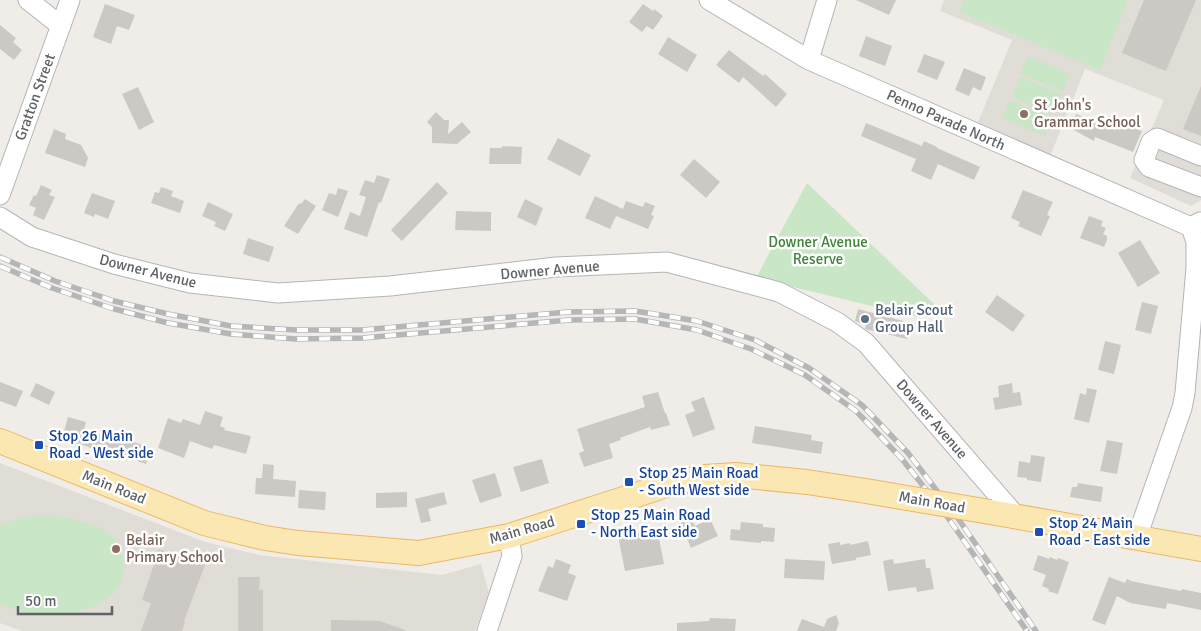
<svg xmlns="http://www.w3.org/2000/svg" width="1201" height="631" font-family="Signika,sans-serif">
	<rect width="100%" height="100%" fill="#f0ede8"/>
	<!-- education -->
	<path fill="#e0dcd6" d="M944,0H1201V200L1191,206L1130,178L1164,100L1085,69L1049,159L976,127L1012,40L940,11Z
		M0,463L205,542L259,555L442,575L481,564L489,593L475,631H22L0,623Z"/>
	<!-- green -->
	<path fill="#c9e6c6" d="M964,0H1128L1100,70L959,12Z
		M1028,56L1070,74L1063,91L1020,74Z
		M1020,77L1062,94L1054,114L1012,97Z
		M1010,100L1052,117L1045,136L1002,118Z
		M807,183L935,305L917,317L756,278Z
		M49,515C67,518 87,520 104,530C114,536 120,546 123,557C134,605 68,620 33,614C22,613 11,608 0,604V525L24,517Z"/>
	<!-- building -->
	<path fill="#ccc8c4" d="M856,0H896L889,15Z
		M1144,0H1196L1166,71L1122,53Z
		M105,4L135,15L129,30L117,26L111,44L93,37Z
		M643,4L653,11L654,9L663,16L653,30L647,26L642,32L629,22Z
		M0,25L16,38L13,42L22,50L14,60L0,49Z
		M866,36L892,46L885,66L859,56Z
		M668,37L697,55L687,72L658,54Z
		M729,50L763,76L765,74L787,94L776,107L743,77L739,83L716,65Z
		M924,54L945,62L937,80L917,72Z
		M964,68L986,77L981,91L973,87L969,96L955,90Z
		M1201,86V136L1183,129Z
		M138,87L154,122L139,130L122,94Z
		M436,112L444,120H449L448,134L462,122L471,132L457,144L432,143V127L427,122Z
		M1076,114L1110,129L1113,120L1142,131L1133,152L1095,137L1094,141L1070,128Z
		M866,123L922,146L924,141L937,147V148L980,167L974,180L938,164L931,180L911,171L916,159L861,136Z
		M54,129L66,134L65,139L81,145L88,158L85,167L45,153Z
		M558,138L591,155L580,176L547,159Z
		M502,146L522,147L521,164H489L490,148H502Z
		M694,159L720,182L706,198L680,175Z
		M377,175L390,179L381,203L379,202L367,237L344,229L350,212L360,216L366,197L359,195L365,180L374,183Z
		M437,182L448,193L402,241L391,230Z
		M41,185L52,190L49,195L55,197L44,220L33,215L36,208L29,205L34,195L36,196Z
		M161,187L173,191L171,196L184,201L180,213L151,203L155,192L159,193Z
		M338,188L348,191L338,217L322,210L329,193L336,195Z
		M1023,190L1053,202L1047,215L1050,216L1041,236L1018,226L1020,222L1011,218Z
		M92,193L115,201L108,219L95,214L94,217L84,213Z
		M595,196L623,209L626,201L643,207L645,202L655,206L651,215L654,216L648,229L616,216L610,229L585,218Z
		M305,199L316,206L298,234L284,226L299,203L301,204Z
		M525,199L543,208L536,226L517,217Z
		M208,202L233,214L225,231L214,226L216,222L202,216Z
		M456,211L491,212V231L455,230Z
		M1089,216L1103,221L1101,226L1106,228L1103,234L1107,236V240L1104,247L1080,238Z
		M248,238L274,247L269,262L243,254Z
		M1140,240L1160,273L1138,287L1118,253Z
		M997,295L1025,315L1013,332L985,312Z
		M1142,302L1158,306L1151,334L1135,330Z
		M858,309L911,323L907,339L865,329L866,325L855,321Z
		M1105,341L1121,345L1114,374L1098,370Z
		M0,382L23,391L16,407L0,401Z
		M36,383L55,392L49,405L30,396Z
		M1012,383L1013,393L1020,392L1022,405L995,410L993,398L999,397L998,386Z
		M1087,388L1097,390L1089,423L1074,419L1080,393L1086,395Z
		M658,392L665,413H666L670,425L651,430L650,427L620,438L621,440L609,444L613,458L584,467L579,453L584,451L577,429L645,407L642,396Z
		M704,397L715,429L693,437L685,415L695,411L691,402Z
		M205,411L223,417L220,426L225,428L224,430L251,436L246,454L214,445L212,449L190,441L184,458L158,448L168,418L181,423L183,419L200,425Z
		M68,417L86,422L84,429L123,444L125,439L151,448L146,464L111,452L110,456L86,446L70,442L72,438L63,435Z
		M755,426L812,435L811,440L823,442L821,454L752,443Z
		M1107,440L1123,443L1117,474L1100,471Z
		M1031,455L1045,457L1041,482L1027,480V478L1017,477L1019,461L1030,463Z
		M542,459L549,483L521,492L513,467Z
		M263,464L274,465L273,479L296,481L295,497L255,494L256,478H262Z
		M495,473L502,496L480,503L472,480Z
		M1078,483L1103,487L1101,502L1070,497L1072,487H1077Z
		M299,490L326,492L325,510L298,508Z
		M407,492V507L376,508V493Z
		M444,492L447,504L428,509L431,521L421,523L415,499Z
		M691,518L695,526L710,519L718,536L691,548L680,523Z
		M741,522L763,524V527L775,528L774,542L761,541V543L730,540L731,529L740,530Z
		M657,528L664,564L625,571L618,536Z
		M868,541L871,555L856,558V560L832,564L828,544L840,542V545L850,543V545Z
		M159,549L205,565L184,621L185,622L182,631H141L151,603L142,600Z
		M1038,555L1049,559L1050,557L1057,560L1058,558L1069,562L1058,594L1048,591L1049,589L1042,586L1046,575L1033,570Z
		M556,559L571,565L568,573L576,576L567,601L538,591L548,566L553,568Z
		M785,559L825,561L824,580L784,578Z
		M893,559L894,564L925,559L926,568H930L934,589L917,592L916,587L888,591L883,561Z
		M238,577H260L259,590H263V631H238Z
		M1109,577L1125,583L1127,579L1131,581L1181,591L1182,589L1201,593V610L1167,603L1166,609L1130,603L1117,596L1105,625L1092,620Z
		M836,615L839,623L836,631H797L802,619L824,627L827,619Z
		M710,618L736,619L735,631H677V623L709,621Z
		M331,620L380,621L405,630V631H331Z"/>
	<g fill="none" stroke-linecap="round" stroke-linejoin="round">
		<!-- minor casing -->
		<g stroke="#b3b5b9" stroke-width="21">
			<path id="minor" d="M28,0L61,26
				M709,0L809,60L1191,227
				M809,60L827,0
				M1201,156L1157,138L1151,142L1144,160L1149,167L1201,187
				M0,195L70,0
				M0,217L32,237L114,264L190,283L278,293L390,286L556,267L667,262L779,292L837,322L866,343L1016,516
				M1137,537L1182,408L1185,393L1196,268V242L1191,227L1200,222
				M487,631L512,556L509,536"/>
		</g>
		<!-- major casing -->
		<g stroke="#ebb766" stroke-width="26">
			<path id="major" d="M0,441L204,523L265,538L298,543L419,553L509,536L673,483L705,477L736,475L807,482L866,491
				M990,512L1201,549"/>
		</g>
		<!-- minor -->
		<use href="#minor" stroke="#fff" stroke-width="19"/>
		<!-- major -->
		<use href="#major" stroke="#fbe7b2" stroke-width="24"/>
		<!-- rail casing -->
		<g stroke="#b5b6b7" stroke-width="5.5">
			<path id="rail" d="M0,257L55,281L114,301L168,314L231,326L296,330H362L568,312L635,311L697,321L755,340L809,368L862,405L908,453L957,517L1036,631
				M0,266L52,288L111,308L168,323L231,334L296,339L363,338L569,320L635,319L697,330L751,349L805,375L856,411L902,459L946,515L1027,631"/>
		</g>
		<!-- rail -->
		<use href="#rail" stroke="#fff" stroke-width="4" stroke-dasharray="11" stroke-linecap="butt"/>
		<!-- major-bridge casing -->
		<g stroke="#ebb766" stroke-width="26" stroke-linecap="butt">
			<path id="major-bridge" d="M866,491L990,512"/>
		</g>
		<!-- major-bridge -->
		<use href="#major-bridge" stroke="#fbe7b2" stroke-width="24"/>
	</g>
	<!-- markers -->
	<g fill="#8d6e63" stroke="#fff" stroke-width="2">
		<circle cx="1024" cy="114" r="5"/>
		<circle cx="116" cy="549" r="5"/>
	</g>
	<circle fill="#5c6f8a" stroke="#fff" stroke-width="2" cx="865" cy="319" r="5"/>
	<g fill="#1a4fb4" stroke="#fff" stroke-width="2">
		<rect x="34" y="440" width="10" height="10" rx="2.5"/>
		<rect x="624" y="477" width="10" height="10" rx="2.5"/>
		<rect x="576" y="519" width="10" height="10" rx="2.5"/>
		<rect x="1034" y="527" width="10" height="10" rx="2.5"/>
	</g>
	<g text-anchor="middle" stroke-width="5" stroke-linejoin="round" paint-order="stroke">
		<!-- street labels -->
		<g font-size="15" fill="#5f6367" stroke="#fff">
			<text transform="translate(35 97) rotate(-70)" y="5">Gratton Street</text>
			<text transform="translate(946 120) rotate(24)" y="5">Penno Parade North</text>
			<text transform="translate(550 270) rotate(-5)" y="5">Downer Avenue</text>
			<text transform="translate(148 271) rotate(14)" y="5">Downer Avenue</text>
			<text transform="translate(932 419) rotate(49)" y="5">Downer Avenue</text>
			<text transform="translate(114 487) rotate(22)" y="5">Main Road</text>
			<text transform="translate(932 502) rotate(10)" y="5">Main Road</text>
			<text transform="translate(522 530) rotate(-16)" y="5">Main Road</text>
		</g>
		<!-- education labels -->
		<g font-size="15" fill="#785e54" stroke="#fff" text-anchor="start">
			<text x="1034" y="110">St John's<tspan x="1034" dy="17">Grammar School</tspan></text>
			<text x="126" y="545">Belair<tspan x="126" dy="17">Primary School</tspan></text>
		</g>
		<!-- park labels -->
		<g font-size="15" fill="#3f833a" stroke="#fff">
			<text x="818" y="247">Downer Avenue<tspan x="818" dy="17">Reserve</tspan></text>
		</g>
		<!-- service labels -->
		<g font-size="15" fill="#4e5e75" stroke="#fff" text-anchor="start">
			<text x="875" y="315">Belair Scout<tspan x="875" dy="17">Group Hall</tspan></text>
		</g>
		<!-- transit labels -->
		<g font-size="15" fill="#164399" stroke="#fff" text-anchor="start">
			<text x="49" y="441">Stop 26 Main<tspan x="49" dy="17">Road - West side</tspan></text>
			<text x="639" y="478">Stop 25 Main Road<tspan x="639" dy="17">- South West side</tspan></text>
			<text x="591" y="520">Stop 25 Main Road<tspan x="591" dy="17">- North East side</tspan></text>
			<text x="1049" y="528">Stop 24 Main<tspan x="1049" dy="17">Road - East side</tspan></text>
		</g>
	</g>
	<!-- scale -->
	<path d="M18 606v8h94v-8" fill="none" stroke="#5f6367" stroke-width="2.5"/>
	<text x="25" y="606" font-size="15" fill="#5f6367" stroke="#ffffff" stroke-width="4" paint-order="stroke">50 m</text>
</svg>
